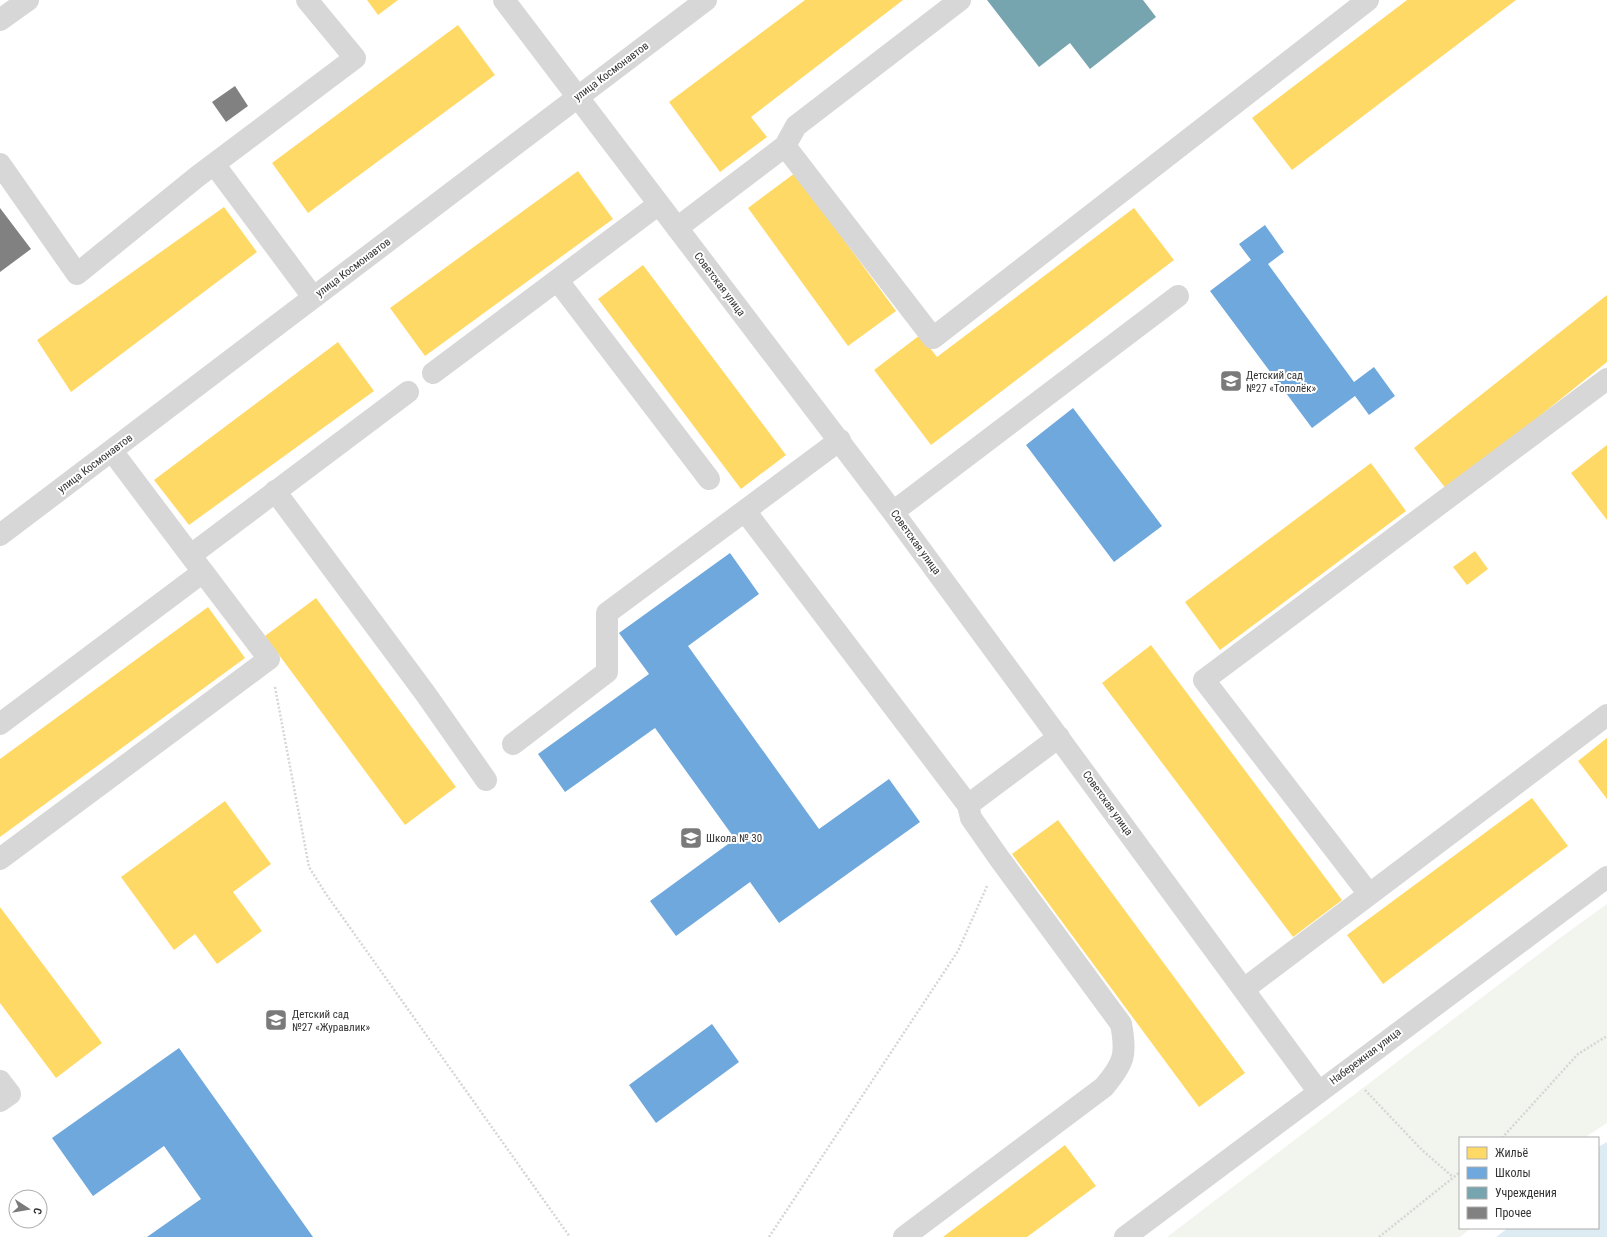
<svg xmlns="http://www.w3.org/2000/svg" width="1607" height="1237" font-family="'Roboto Condensed',sans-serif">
	<rect width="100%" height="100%" fill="#fff"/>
	<!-- green -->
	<path fill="#f1f5ed" d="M1607,904V1123L1584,1138H1460V1228H1471L1460,1237H1167L1564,935Z"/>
	<!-- water -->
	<path fill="#ddebf3" d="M1607,1142V1237H1496L1508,1228H1598V1147Z"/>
	<!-- homes -->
	<path fill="#ffd966" d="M367,0H398L378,15Z
		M805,0H903L751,117L767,137L720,172L669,102Z
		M1407,0H1516L1292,170L1252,118Z
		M458,25L495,75L308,213L272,163Z
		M578,171L613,219L425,356L390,308Z
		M795,173L896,311L848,346L748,208Z
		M224,207L257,252L71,392L37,340Z
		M1134,208L1174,260L931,445L874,370L920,335L937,357Z
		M643,265L786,455L741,489L598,299Z
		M1607,295V362L1447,490L1414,448Z
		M338,342L374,391L189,525L154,480Z
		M1607,445V520L1571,473Z
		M1371,463L1406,511L1220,650L1185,602Z
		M1475,551L1488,569L1467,585L1453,567Z
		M316,598L456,787L405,825L265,636Z
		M208,607L245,658L0,837V759Z
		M1151,645L1342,900L1293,937L1102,683Z
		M1607,738V799L1578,761Z
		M1532,798L1568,846L1383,984L1347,935Z
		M225,801L271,864L233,892L262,931L217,964L195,934L174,950L121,877Z
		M1058,820L1245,1073L1199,1107L1012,854Z
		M0,907L102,1043L56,1078L0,1003Z
		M1065,1145L1096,1186L1027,1237H943Z"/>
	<!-- schools -->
	<path fill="#6fa8dc" d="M1265,225L1284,252L1268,264L1354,382L1374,367L1395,396L1369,415L1355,396L1312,428L1210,291L1251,260L1239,244Z
		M1073,408L1162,526L1114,562L1026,445Z
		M730,553L759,594L688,646L819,829L889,779L920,822L779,923L750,882L676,936L650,901L735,839L655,728L565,792L538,754L649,674L619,633Z
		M712,1024L739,1062L656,1123L629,1085Z
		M179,1048L313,1237H147L201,1199L164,1146L93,1196L52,1138Z"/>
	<!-- public -->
	<path fill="#76a5af" d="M987,0H1143L1156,17L1090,69L1070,43L1039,67Z"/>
	<!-- building -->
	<path fill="#818181" d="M235,86L248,106L226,122L212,102Z
		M0,208L31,249L0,272Z"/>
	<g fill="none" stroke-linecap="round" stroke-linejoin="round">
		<!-- path -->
		<path stroke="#d6d6d6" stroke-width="2.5" stroke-dasharray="2 2" stroke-linecap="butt" d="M275,687L309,867L326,894L570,1237
			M1365,1090L1422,1150L1453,1177
			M1502,1138L1578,1054L1607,1036
			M769,1237L958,951L987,886
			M1379,1237L1460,1172"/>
		<!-- minor -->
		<path stroke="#d7d7d7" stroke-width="22" d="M504,0L893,512L1318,1091
			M960,0L796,126L785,146L933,338L1368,0
			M0,20L28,0
			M0,164L77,274L198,176L355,58L307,0
			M214,164L313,297
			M677,228L785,146
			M558,281L709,479
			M433,373L659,204
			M275,491L425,693L486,780
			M745,511L968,805L971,818L999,858L1121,1024C1127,1055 1124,1063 1104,1087L904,1237
			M893,512L1178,296
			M0,535L706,0
			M191,555L408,392
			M0,724L203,572L112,451
			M513,744L607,672V613L840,440
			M968,805L1059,737
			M0,859L269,659L203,572
			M1369,894L1204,680L1607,379
			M1244,989L1607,715
			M0,1081L10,1094L0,1101
			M1125,1237L1607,877"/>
	</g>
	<!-- icons -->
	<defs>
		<g id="school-square" transform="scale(1.15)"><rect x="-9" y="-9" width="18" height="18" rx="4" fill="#7a7a7a" stroke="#fff"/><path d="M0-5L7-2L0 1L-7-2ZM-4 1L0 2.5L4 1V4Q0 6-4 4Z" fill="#fff"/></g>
	</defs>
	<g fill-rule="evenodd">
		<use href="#school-square" x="1231" y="381"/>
		<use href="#school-square" x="691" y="838"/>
		<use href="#school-square" x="276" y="1020"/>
	</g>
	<g text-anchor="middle" stroke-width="4" stroke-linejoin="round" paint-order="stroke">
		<!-- street labels -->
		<g font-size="11" fill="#333" stroke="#fff">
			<text transform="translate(611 71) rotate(-37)" y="4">улица Космонавтов</text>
			<text transform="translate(353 267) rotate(-37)" y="4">улица Космонавтов</text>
			<text transform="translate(720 284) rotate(53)" y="4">Советская улица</text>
			<text transform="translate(95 463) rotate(-37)" y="4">улица Космонавтов</text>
			<text transform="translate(916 542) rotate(54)" y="4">Советская улица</text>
			<text transform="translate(1108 803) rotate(54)" y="4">Советская улица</text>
			<text transform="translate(1365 1056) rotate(-37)" y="4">Набережная улица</text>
		</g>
		<!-- poi labels -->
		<g font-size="11" fill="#333" stroke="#fff" text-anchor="start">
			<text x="1246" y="379">Детский сад<tspan x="1246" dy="13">№27 «Тополёк»</tspan></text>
			<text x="706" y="842">Школа № 30</text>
			<text x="292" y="1018">Детский сад<tspan x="292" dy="13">№27 «Журавлик»</tspan></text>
		</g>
	</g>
	<!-- legend -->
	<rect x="1459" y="1137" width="140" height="92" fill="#ffffff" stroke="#adadad"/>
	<rect x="1467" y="1147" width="20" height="12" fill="#ffd966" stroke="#adadad"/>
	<text x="1495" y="1157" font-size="12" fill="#333333">Жильё</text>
	<rect x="1467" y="1167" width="20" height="12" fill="#6fa8dc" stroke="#adadad"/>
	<text x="1495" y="1177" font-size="12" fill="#333333">Школы</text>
	<rect x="1467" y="1187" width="20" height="12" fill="#76a5af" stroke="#adadad"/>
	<text x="1495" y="1197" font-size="12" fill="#333333">Учреждения</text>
	<rect x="1467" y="1207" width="20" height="12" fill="#818181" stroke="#adadad"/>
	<text x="1495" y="1217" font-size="12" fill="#333333">Прочее</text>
	<!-- north arrow -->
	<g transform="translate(28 1209) rotate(102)"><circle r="19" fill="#ffffff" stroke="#adadad"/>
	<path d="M0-3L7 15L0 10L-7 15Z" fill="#7a7a7a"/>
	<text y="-6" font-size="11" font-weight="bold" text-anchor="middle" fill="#333333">С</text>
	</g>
</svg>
